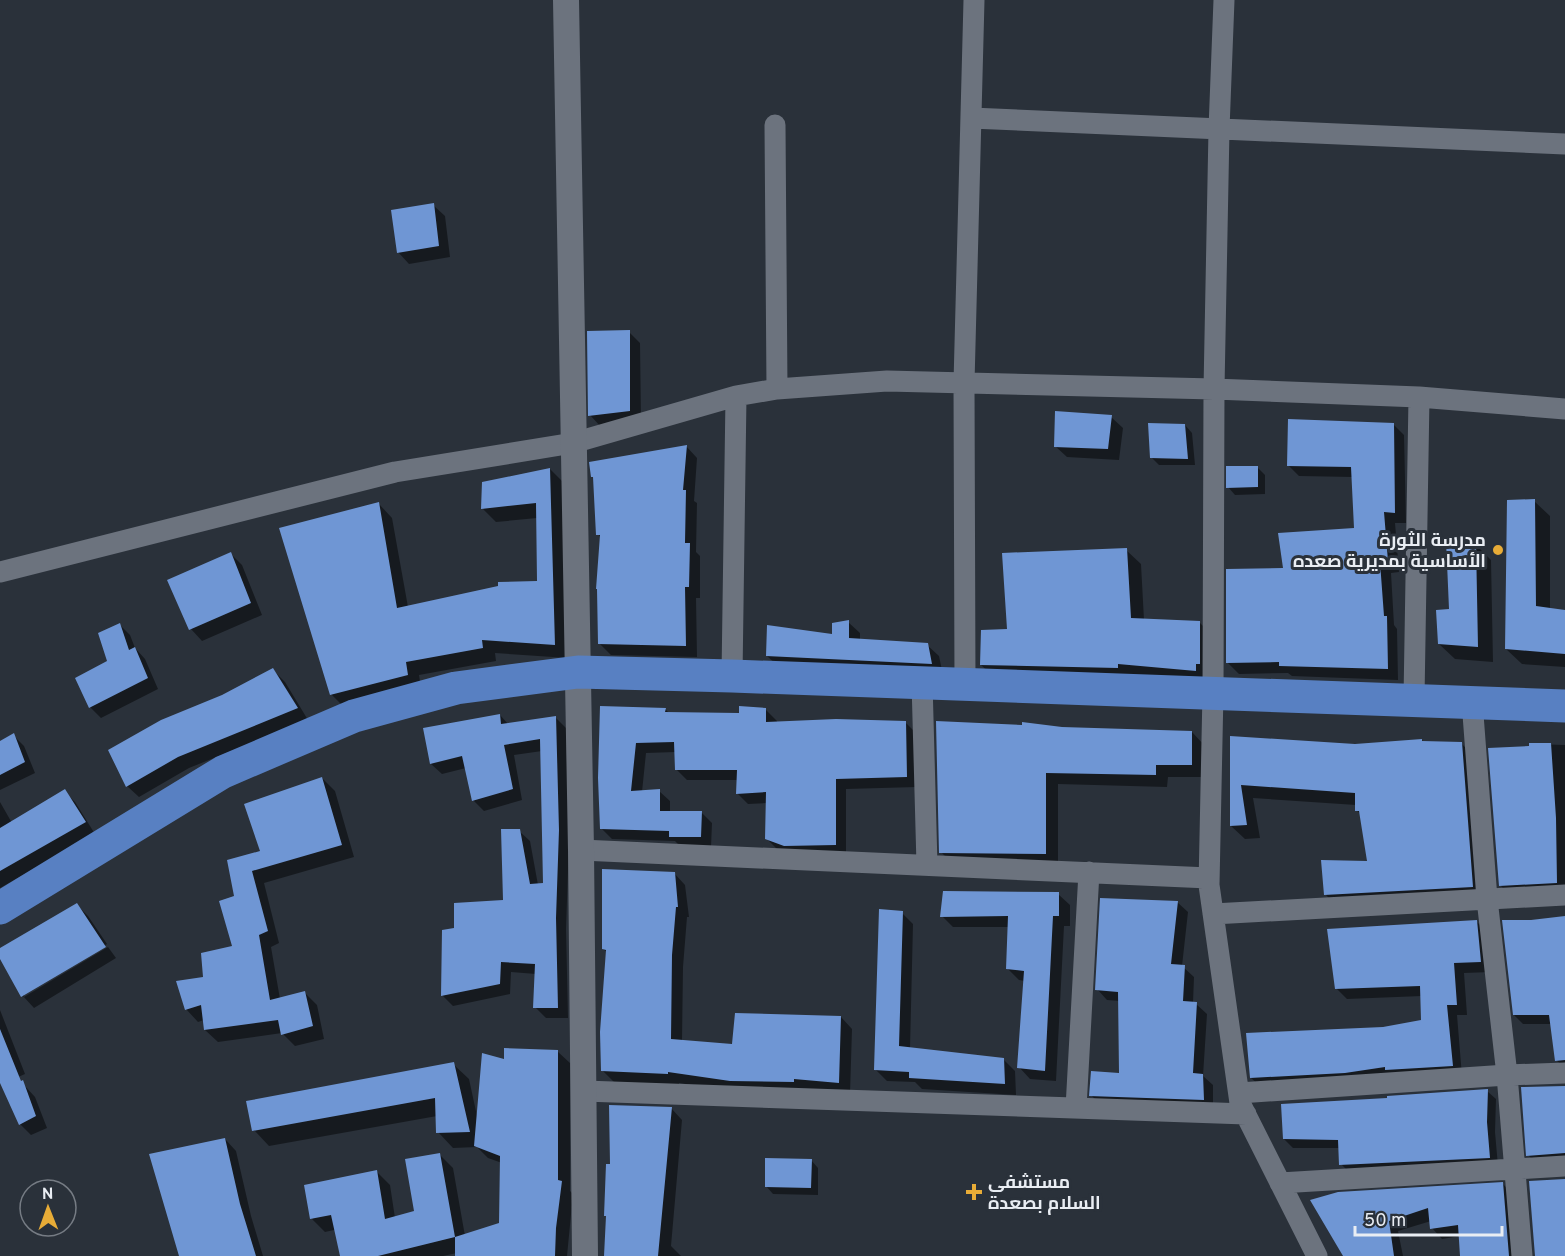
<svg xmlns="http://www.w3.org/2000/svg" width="1565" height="1256" font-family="Overpass,Cairo,sans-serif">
	<rect width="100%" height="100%" fill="#2a313a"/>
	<!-- shadow -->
	<path fill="#0007" d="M433,205L445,216L450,257L409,264L398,252Z
		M629,332L640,343L641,422L601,427L590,415Z
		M1111,417L1123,428L1119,460L1067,457L1055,446Z
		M1393,424L1404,435L1406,523H1395L1399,572L1391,573L1394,625L1397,629L1398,680L1292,676L1288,673L1239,674L1227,662L1284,569L1355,529L1353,477L1299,476L1288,465Z
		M1185,425L1192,433L1195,465H1159L1151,457Z
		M686,446L697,458L694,501L697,503L696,552L700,556V598H696L697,657L611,655L600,644L601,538L598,534L595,479Z
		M1257,467L1265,475V494L1235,495L1228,487Z
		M550,469L564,483L568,658L495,653L496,661L419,675L421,688L345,708L331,694L379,504L392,518L408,607L538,582L537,518L496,522L483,509Z
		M1534,501L1550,516V609L1565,611V667L1522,664L1506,649Z
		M1476,545L1491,560L1493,662L1455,659L1439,644Z
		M1126,550L1141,564L1144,620L1200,623L1214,637V677L996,679L981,665L1008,631Z
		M230,553L242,565L262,615L202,641L191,629L169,581Z
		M848,622L860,633V640L927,645L939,656L943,675L779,667L767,656L834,636Z
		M120,625L130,635L135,648L145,659L158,689L101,718L90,707L109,662Z
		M273,670L285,682L308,720L189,768L139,797L127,786L223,697Z
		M665,709L669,713L740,715L766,710L777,721V723L905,722L916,733L917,787L846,789V855L778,850L767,839V803L748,804L737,793L738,780H687L676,769V752L646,753L642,792L659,791L670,801V813L701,812L712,823L711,847H681L675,841L612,839L601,828L599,778Z
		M500,715L508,724L555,717L566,728L569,841L566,929L568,1018H546L535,1007L536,974L511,972L510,994L453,1006L443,996L456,929L505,901L519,831L530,841L538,885L544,884L542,751L514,755L522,800L484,811L473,800L466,768L442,774L431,764Z
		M1062,728L1192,732L1204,745V777H1168L1167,787L1058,784V866L953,864L941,852Z
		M13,735L24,746L35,773L0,790V742Z
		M1231,737L1355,745L1422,740L1424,743L1462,744L1475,758L1486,900L1339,908L1326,895L1368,862L1361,814L1356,810V805L1253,798L1260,838L1245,839L1231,826Z
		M1531,744L1565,745V892L1510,895L1500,885Z
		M322,778L335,791L354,857L264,883L279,943L271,947L280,999L305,993L317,1005L324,1039L295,1046L282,1033L218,1042L205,1030L204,1020L198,1022L186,1009L204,978L233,947L236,897L262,852Z
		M64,791L75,802L95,834L0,888V802L12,823Z
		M674,873L685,885L689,917H687L683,967L682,1041L734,1045L841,1017L852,1029L850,1094L742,1092L679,1083V1085L614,1082L603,1071L607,952L603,949Z
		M1058,894L1070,905V926H1064L1056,1081L1030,1079L1019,1067L1025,981L1019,980L1007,968L1009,927H953L942,916Z
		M1177,902L1188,912L1182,966L1194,977L1193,1003L1196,1004L1207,1014L1203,1076L1213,1085V1109L1101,1105L1091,1095L1120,1075V1001L1107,1000L1097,989Z
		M77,905L88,916L107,944L24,994V997L108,947L116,958L34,1008L23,996L0,955V950Z
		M902,913L913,924L910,1049L1004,1060L1015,1071L1016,1095L922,1089L915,1082L887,1081L875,1069Z
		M1565,918V1068L1556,1060L1552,1024H1523L1514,1015L1531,921Z
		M1476,921L1487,932L1491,972L1464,973L1467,1015H1457L1462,1076L1262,1088L1251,1078L1383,1028L1423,1022L1422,996L1347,999L1336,988Z
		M0,1010L25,1074L9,1081L0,1072Z
		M557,1051L570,1063V1191L573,1194L567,1256H457V1253L443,1256H361L343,1228L325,1232L312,1219L377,1172L390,1185L395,1218L416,1212L440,1155L453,1168L465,1236L501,1224L502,1163L488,1158L477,1147L453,1148L438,1132L437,1116L269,1146L254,1130L453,1064L469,1079L477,1116Z
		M24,1085L35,1097L47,1128L31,1135L20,1124Z
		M1565,1087V1162L1537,1164L1528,1155Z
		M1487,1091L1496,1099L1495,1132L1498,1166L1350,1173L1341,1164L1340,1148H1293L1284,1139Z
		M671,1108L682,1120L671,1246L681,1256H605L608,1218L606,1216Z
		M225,1139L236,1151L251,1216L263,1256H182Z
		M811,1160L818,1168V1195L773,1194L766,1186Z
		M1503,1184L1513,1195L1518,1256H1462L1460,1236L1442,1239L1432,1228L1431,1221L1398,1231L1403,1256H1343L1313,1201Z"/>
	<!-- building -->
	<path fill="#6f96d4" d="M434,203L439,246L397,253L391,210Z
		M630,330V411L588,416L587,331Z
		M1055,411L1112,415L1108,449L1054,447Z
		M1288,419L1394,423L1395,513L1384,512L1388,561L1380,562L1384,616H1387L1388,669L1279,666V662L1226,663V569L1283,568L1278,533L1354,528L1351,467L1287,466Z
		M1148,423L1185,424L1188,459L1150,458Z
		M687,445L683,490H686L685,543H690L689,587H685L686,646L598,644L597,589H596L600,535H596L593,477H591L589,462Z
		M1226,466H1258V487L1226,488Z
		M550,468L555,645L482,640L483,648L406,662L408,675L330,695L279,528L379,502L397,608L498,586V582L537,581L536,503L481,509L482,482Z
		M1535,499L1536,606L1565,610V654L1505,649L1507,500Z
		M1446,540L1476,543L1478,647L1438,644L1436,610L1449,609Z
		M1127,548L1131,618L1200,621V664H1196V671L1118,664V668L980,665L981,630L1007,629L1002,553Z
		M231,552L251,603L189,630L167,580Z
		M849,620V638L928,643L932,664L766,656L767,625L832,634V623Z
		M120,623L129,650L135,647L148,678L89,708L75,678L107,661L98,633Z
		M273,668L298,708L178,757L126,787L108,750L161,720L222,695Z
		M600,706L666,708L665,712L739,713V706L766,708V722L836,719L906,721L907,777L836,779V845L784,846L765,839L766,792L736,794L737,770H675L674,742L636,743L631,791L660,789V811H702L701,837H669V831L600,829L598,778Z
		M500,714L501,724L556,716L559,830L556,918L558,1008H533L535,964L501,962L500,984L441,996L442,930L454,928V903L503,900L501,829H520L530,884L543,883L540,739L504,745L513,789L472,801L462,756L430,764L423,728Z
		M936,721L1022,725V722L1062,727L1192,731V765H1156V775L1046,773V854L939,853Z
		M14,733L25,762L0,775V741Z
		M1230,736L1355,744L1422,739V741L1462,742L1473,887L1324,895L1321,860L1367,861L1359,811H1355V793L1241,785L1247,825L1230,826Z
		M1529,743H1551L1556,818L1557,883L1499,886L1488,748L1529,746Z
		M322,777L342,845L252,871L268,931L259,935L270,1000L305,991L313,1026L281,1035L278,1020L204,1030L201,1005L185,1010L176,981L203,977L201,953L232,946L219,901L234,896L227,860L260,851L244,804Z
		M65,789L86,822L0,871V828Z
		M602,869L675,872L678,907H676L672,955L671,1039L732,1044L735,1013L841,1016L839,1083L794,1079V1082L730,1081L668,1072V1074L601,1071L600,1032L606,950L602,949Z
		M943,891L1059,892V916H1053L1045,1071L1017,1068L1024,971L1006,969L1008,916L940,917Z
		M1100,898L1178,901L1171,964L1185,965L1183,1001L1197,1002L1193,1073L1203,1074L1204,1100L1089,1096L1091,1071L1119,1073L1118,992L1095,990Z
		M77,903L106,947L21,997L0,959V948Z
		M879,909L903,911L899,1046L1004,1058L1005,1084L909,1078V1072L874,1070Z
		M1565,916V1060L1555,1061L1549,1015H1513L1502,920H1531Z
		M1477,920L1481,962L1454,963L1457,1005H1447L1453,1066L1385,1070V1067L1345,1073L1250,1078L1246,1033L1383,1027L1421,1020L1420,986L1335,989L1327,929Z
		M0,1029L21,1081L23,1080L36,1116L19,1125L0,1083Z
		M504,1048L558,1050V1180L562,1181L556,1228L555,1256H455V1237L499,1223L500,1156L474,1146L482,1053L504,1059Z
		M454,1062L470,1132L436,1133L435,1098L252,1131L246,1101Z
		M1565,1086V1153L1526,1156L1521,1087Z
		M1488,1089L1487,1122L1490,1158L1339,1165L1338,1140L1283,1139L1281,1104L1387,1098V1096Z
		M609,1105L672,1107L658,1256H604L606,1216H604L606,1164H610Z
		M225,1138L240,1204L256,1256H179L149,1154Z
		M440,1153L455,1237L378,1256H340L331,1215L310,1219L304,1185L377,1170L385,1219L414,1211L405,1159Z
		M765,1158L812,1159L811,1188L765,1187Z
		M1565,1179V1256H1535L1529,1181Z
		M1503,1182L1509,1256H1460L1458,1225L1430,1229L1428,1208L1389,1221L1394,1256H1343L1310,1200L1338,1192Z"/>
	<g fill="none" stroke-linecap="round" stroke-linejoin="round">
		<!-- minor -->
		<path stroke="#6c737e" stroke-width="21" d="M1224,0L1219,129L1214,389L1213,692L1209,885L1240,1103L1317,1256
			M971,118L1565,144
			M775,125L777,389
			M0,572L395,472L573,443L736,396L777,389L887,381L1214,389L1419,397L1565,409
			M732,676L736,396
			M922,682L927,865
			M965,684L964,383L974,0
			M1414,699L1419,397
			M1472,701L1487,899L1507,1075L1522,1256
			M581,850L1209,878
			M1213,914L1565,895
			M584,1091L1246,1114
			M1239,1093L1507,1075L1565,1073
			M1076,1108L1089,872
			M1280,1183L1565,1166"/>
		<!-- tertiary -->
		<path stroke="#6c737e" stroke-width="26" d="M566,0L581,850L585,1256"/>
		<!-- trunk -->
		<path stroke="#5880c2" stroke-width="33" d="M0,908L223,772L354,716L456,688L578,672L732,676L1565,706"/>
	</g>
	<!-- markers -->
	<g fill="#e8ac37" stroke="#2a313a" stroke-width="2">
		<circle cx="1498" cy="550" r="6"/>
		<path d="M971 1183h6v6h6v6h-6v6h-6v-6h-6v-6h6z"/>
	</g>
	<g text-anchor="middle" stroke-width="6" stroke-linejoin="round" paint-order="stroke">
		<!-- poi labels -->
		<g font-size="18" font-weight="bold" fill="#e9edf3" stroke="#2a313a" text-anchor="end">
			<text x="1486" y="546">مدرسة الثورة<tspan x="1486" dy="21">الأساسية بمديرية صعده</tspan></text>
			<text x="988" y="1188" text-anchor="start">مستشفى<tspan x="988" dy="21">السلام بصعدة</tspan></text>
		</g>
	</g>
	<!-- north arrow -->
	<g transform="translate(48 1208) rotate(359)"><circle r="28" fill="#2a313a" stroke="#767c84" stroke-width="1.5"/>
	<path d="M0-4.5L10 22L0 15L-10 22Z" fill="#e8ac37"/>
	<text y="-9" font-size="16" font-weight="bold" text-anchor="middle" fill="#e9edf3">N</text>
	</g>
	<!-- scale -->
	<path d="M1355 1226v9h147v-9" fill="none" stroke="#e9edf3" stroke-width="3"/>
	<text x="1364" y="1226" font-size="18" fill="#e9edf3" stroke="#2a313a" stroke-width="4.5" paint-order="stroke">50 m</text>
</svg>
